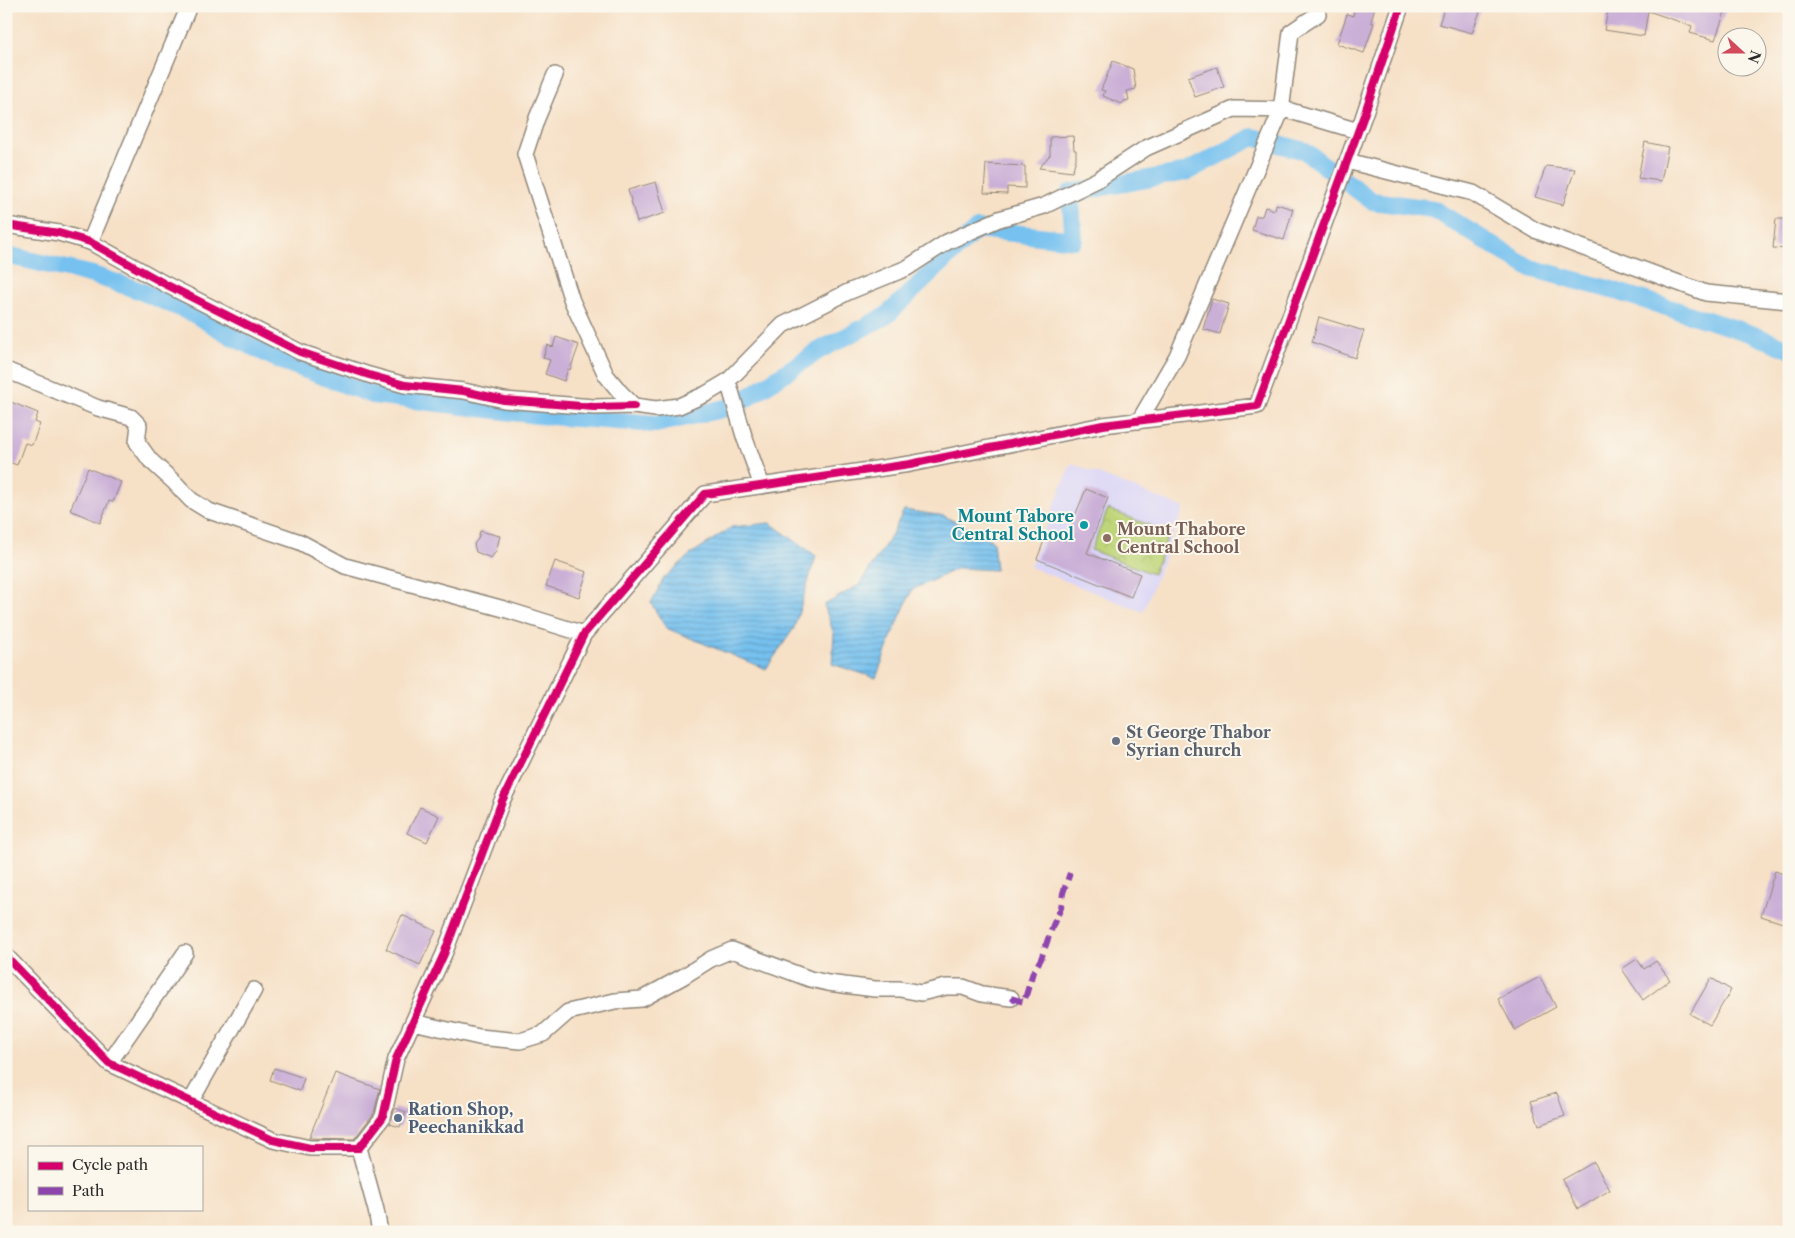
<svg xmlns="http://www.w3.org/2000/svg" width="1795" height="1238" font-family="'Libre Caslon Text',serif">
	<defs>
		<pattern id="park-crowns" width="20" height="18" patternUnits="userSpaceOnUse" patternTransform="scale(1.25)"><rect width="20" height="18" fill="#bfd579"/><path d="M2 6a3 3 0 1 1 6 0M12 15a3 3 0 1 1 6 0" fill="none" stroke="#a4b769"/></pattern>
		<pattern id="water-rules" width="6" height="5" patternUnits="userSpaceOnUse" patternTransform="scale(1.25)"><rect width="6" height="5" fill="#76c1ef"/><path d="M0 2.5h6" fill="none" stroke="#619dc2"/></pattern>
	</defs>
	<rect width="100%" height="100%" fill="#fbf7ec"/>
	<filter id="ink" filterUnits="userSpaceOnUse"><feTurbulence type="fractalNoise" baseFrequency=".02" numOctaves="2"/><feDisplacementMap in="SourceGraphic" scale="10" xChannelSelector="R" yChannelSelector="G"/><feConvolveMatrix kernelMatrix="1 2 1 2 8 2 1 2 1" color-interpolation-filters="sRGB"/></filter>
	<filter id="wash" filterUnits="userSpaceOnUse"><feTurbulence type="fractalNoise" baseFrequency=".0096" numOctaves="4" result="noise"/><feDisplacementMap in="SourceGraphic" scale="20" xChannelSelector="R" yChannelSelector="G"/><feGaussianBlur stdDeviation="1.12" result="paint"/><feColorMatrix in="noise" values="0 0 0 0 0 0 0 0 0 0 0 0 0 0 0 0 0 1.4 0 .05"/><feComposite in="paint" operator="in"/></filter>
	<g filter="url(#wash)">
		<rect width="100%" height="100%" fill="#f6e0c6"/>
		<!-- built -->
		<path fill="#dbd6f7" d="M1071,463L1184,508L1143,612L1030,567Z"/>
		<!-- park -->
		<path fill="url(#park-crowns)" stroke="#758052" d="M1108,509L1169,533L1153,574L1091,550Z"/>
		<!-- water -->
		<path fill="url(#water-rules)" stroke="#50768d" d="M904,510L944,516L993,541L996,570L958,568L912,590L892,635L876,678L832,664L834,634L824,605L859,585L891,536Z
			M770,523L816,556L794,628L766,669L666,628L651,603L664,578L691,554L732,527Z"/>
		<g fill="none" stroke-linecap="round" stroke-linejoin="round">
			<!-- canal -->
			<path stroke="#76c1ef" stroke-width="18" d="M6,255L93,275L138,290L194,314L233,337L277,359L373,395L537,415L656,424L735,406L818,351L886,316L977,229L1074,240L1070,193L1186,172L1253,137L1305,151L1372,201L1433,209L1530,268L1612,290L1749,333L1789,349"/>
		</g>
		<g id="blocks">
			<!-- building -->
			<path fill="#caafd7" d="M1355,6H1375L1371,22L1374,23L1364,53L1337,44L1347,14L1353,16Z
				M1445,6H1482L1472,33L1439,24Z
				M1609,6H1727L1715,40L1690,33L1692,26L1648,11L1644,36L1604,30Z
				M1113,61L1133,69L1136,89L1127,91L1129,100L1124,101L1122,104L1103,96L1105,91L1101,90Z
				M1217,67L1224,87L1195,97L1188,77Z
				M1073,136L1074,150H1076V159L1072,172L1039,168L1050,155V137Z
				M1645,142L1668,147L1661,181L1638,178Z
				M986,164L1025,166V188L1007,187V194L984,193Z
				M1546,166L1575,169L1563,205L1535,197Z
				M656,182L665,213L637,222L628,190Z
				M1276,204L1293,209L1284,240L1252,230L1256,216H1262L1265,207L1275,210Z
				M1776,219H1789V249L1773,248Z
				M1212,299L1229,304L1220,334L1203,329Z
				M1319,317L1364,331L1355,358L1312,342Z
				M556,337L579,345L570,370L568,369L564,381L545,374L550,360L543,358L547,345L553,347Z
				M6,400L38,413L35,422L40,424L32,445L25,443L17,465L6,461Z
				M88,468L121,482L113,502L109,501L100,523L70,510Z
				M1086,489L1108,498L1087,553L1140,574L1131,597L1037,559L1047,533L1065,540Z
				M480,531L500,536L496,551L491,558L476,552L474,544L478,539Z
				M555,561L587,572L579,597L546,586Z
				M420,807L439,816L427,842L407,833Z
				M1775,871L1789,876V925L1761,916Z
				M402,915L436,931L420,965L386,949Z
				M1637,959L1644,969L1656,961L1670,980L1643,1000L1622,969Z
				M1540,977L1556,1007L1515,1030L1498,999Z
				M1711,978L1731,990L1710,1025L1690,1014Z
				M274,1068L304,1078L300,1091L270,1080Z
				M335,1073L380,1089L374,1113L354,1139L309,1138Z
				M1557,1093L1565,1116L1539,1125L1531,1101Z
				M395,1108L406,1112L400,1127L390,1124Z
				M1594,1162L1610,1190L1578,1209L1562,1180Z"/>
		</g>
	</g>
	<g filter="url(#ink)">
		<use href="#blocks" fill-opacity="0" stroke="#908678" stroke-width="1"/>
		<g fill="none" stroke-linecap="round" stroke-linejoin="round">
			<!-- street casing -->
			<g stroke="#908678" stroke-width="18">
				<path id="street" d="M555,75L537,118L525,154L572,301L606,375L620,392L634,406L656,409L679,406L706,394L728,381
					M1347,161L1473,193L1535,230L1706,293L1789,301
					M6,225L59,233L90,242L165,284L300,352L369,375L405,385L464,391L504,400L594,407L634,406
					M90,242L189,6
					M6,370L98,408L131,417L139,425L137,442L150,460L175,483L191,500L209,511L300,542L345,566L504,609L584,634
					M1139,421L1177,356L1281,111L1291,32L1318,14
					M762,486L744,436L728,381L783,325L848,292L907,268L947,242L999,219L1044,206L1097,180L1146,148L1234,109L1287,110L1358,131
					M6,956L109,1063L273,1140L310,1148H359L383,1117L396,1059L444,954L502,801L584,634L705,494L910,464L1103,425L1257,406L1363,118L1401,6
					M413,1022L479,1037L520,1041L543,1034L568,1012L615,1001L642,999L684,976L711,959L732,950L810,979L828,983L875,989H900L921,993L946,987H963L982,994L1011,998
					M109,1063L185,953
					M191,1101L254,990
					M359,1148L376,1210L380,1232"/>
			</g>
			<!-- street -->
			<use href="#street" stroke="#fff" stroke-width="15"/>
			<!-- quiet -->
			<path stroke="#8e44ad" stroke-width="6" stroke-dasharray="12 6" stroke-linecap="butt" d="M1011,998L1024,1002L1033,972L1041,959L1053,925L1061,908L1063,893L1070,873"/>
			<!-- cycleway casing -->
			<g stroke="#fbf7ec" stroke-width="11">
				<path id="cycleway" d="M6,225L59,233L90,242L165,284L300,352L369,375L405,385L464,391L504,400L594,407L634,406
					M6,956L109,1063L273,1140L310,1148H359L383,1117L396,1059L444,954L502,801L584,634L705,494L910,464L1103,425L1257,406L1363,118L1401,6"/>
			</g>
			<!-- cycleway -->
			<use href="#cycleway" stroke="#d6006c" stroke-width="8"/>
		</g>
	</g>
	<!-- markers -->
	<circle fill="#0f9aa8" stroke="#fbf7ec" stroke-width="2" cx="1084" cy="525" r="5"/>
	<circle fill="#8d6e63" stroke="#fbf7ec" stroke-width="2" cx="1107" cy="538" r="5"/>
	<circle fill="#6b7280" stroke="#fbf7ec" stroke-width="2" cx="1116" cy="741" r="5"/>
	<circle fill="#5c6f8a" stroke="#fbf7ec" stroke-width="2" cx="398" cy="1118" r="5"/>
	<g text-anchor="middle" stroke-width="4" stroke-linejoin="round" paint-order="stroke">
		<!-- culture labels -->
		<g font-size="16" font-weight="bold" fill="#0d838f" stroke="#fbf7ec" text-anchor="end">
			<text x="1074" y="522">Mount Tabore<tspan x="1074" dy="18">Central School</tspan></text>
		</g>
		<!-- education labels -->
		<g font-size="16" font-weight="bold" fill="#785e54" stroke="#fbf7ec" text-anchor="start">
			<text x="1117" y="535">Mount Thabore<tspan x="1117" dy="18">Central School</tspan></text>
		</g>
		<!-- worship labels -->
		<g font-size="16" font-weight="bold" fill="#5b616d" stroke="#fbf7ec" text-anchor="start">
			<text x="1126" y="738">St George Thabor<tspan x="1126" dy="18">Syrian church</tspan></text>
		</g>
		<!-- service labels -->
		<g font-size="16" font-weight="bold" fill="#4e5e75" stroke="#fbf7ec" text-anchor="start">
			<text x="408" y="1115">Ration Shop,<tspan x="408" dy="18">Peechanikkad</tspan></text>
		</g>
	</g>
	<!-- margin -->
	<rect width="1795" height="1238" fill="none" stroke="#fbf7ec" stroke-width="25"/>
	<!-- legend -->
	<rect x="28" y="1146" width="175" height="65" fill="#fbf7ec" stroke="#a8a59f"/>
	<rect x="38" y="1162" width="25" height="8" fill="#d6006c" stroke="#a8a59f"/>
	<text x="72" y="1170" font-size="15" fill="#2b2b2b">Cycle path</text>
	<rect x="38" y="1187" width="25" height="8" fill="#8e44ad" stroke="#a8a59f"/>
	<text x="72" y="1196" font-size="15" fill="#2b2b2b">Path</text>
	<!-- north arrow -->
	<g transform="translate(1742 52) rotate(111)"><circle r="24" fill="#fbf7ec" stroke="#a8a59f"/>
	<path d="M0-4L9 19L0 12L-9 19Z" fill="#d1495b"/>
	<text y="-8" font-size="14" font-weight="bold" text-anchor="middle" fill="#2b2b2b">N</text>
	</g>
</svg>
